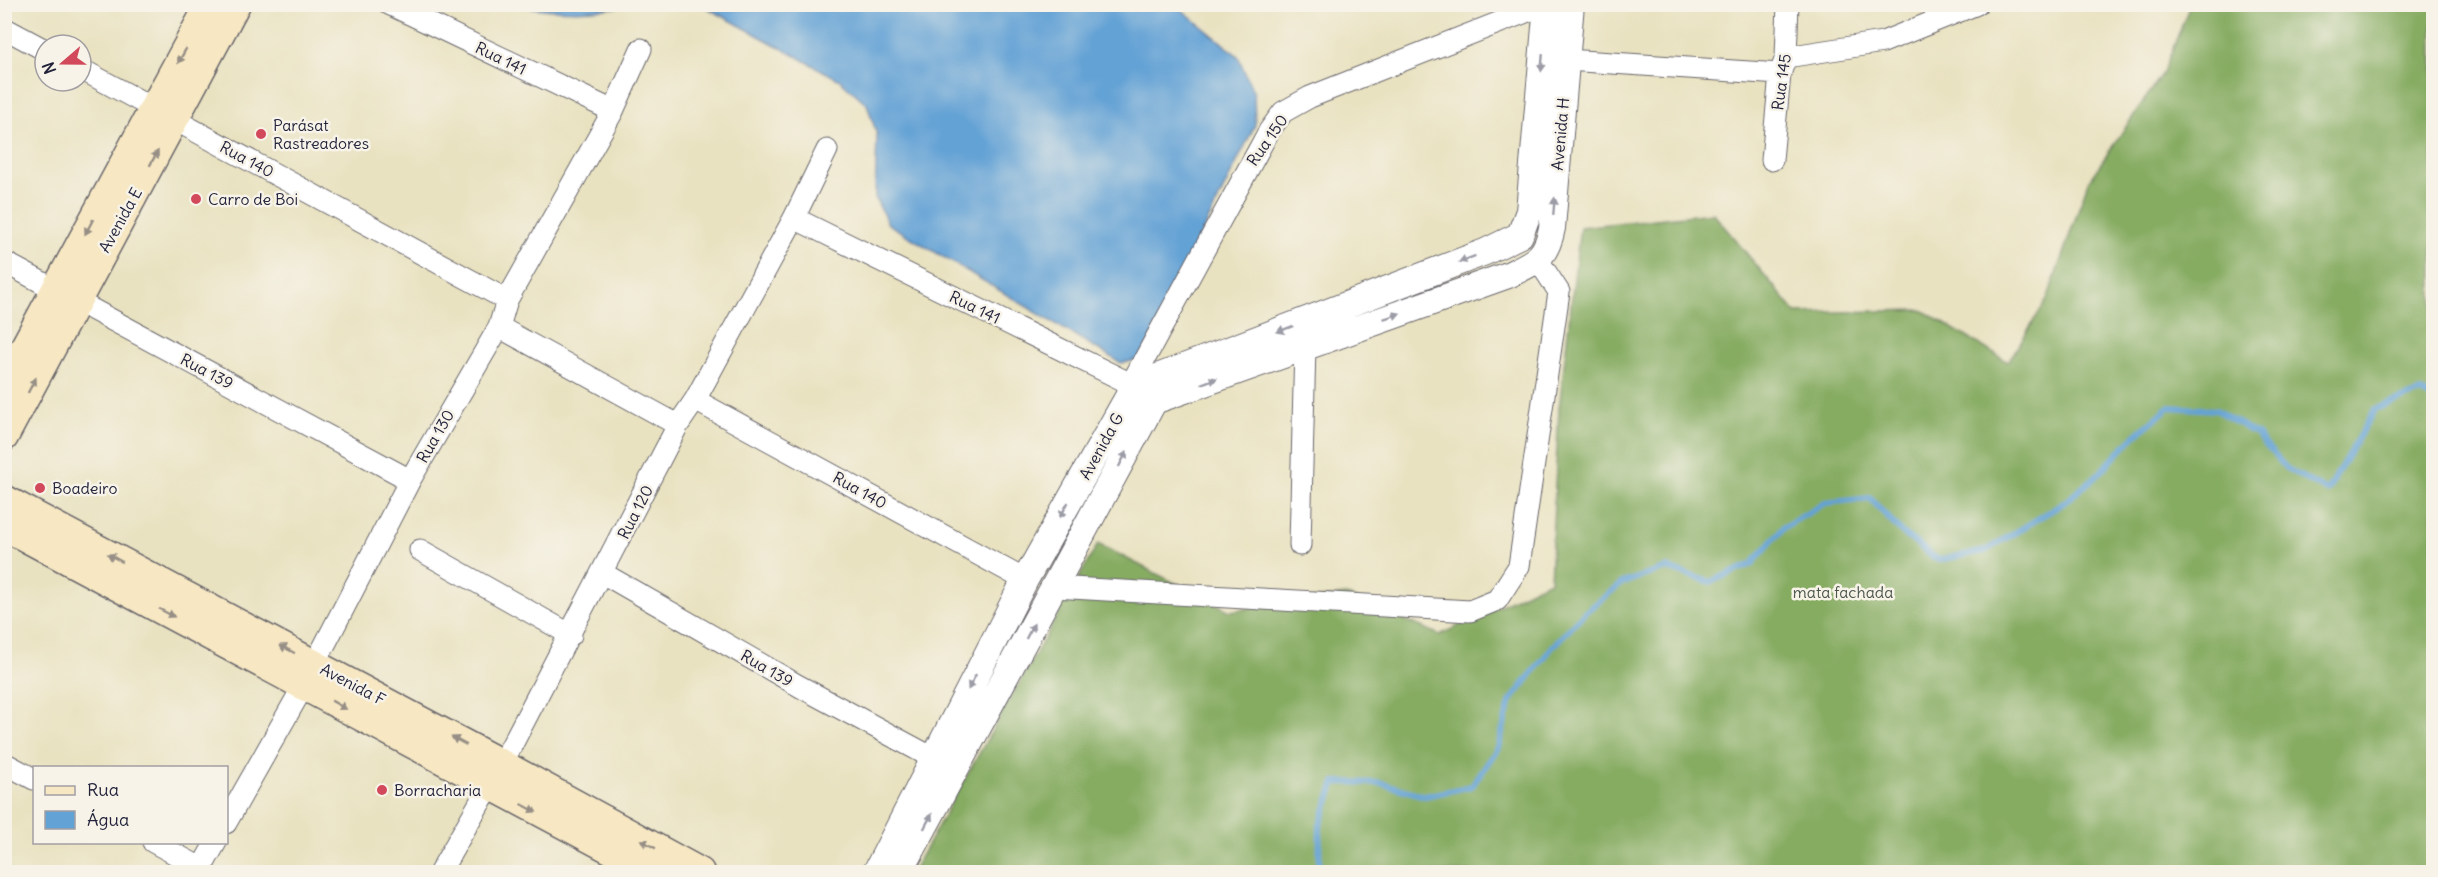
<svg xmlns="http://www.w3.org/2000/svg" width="2438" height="877" font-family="Delius,sans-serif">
	<rect width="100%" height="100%" fill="#f7f3e8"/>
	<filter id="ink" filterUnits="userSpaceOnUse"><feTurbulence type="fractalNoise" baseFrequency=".0167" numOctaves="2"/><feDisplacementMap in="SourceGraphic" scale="12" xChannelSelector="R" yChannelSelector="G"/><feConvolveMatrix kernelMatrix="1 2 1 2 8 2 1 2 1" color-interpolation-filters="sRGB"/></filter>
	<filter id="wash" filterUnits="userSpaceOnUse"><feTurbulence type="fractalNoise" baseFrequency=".008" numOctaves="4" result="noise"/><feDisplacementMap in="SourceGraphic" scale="24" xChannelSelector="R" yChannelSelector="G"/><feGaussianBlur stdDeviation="1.35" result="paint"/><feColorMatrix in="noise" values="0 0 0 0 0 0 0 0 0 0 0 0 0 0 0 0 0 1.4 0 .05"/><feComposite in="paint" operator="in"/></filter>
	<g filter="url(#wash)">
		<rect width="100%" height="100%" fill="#e9e2c1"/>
		<!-- forest -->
		<path fill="#86ac62" stroke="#54674e" stroke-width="1.5" d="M2190,5H2433V872H912L1098,544L1230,611L1346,595L1440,635L1550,581L1559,409L1580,227L1713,213L1796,313L1922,310L2008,362L2047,300L2088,182L2163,73Z"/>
		<!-- water -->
		<path fill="#63a2d5" stroke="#426288" stroke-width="1.5" d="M518,5H627C594,13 551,12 518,5Z
			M702,5H1176L1238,56L1254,94L1255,125L1142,356L1133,361L1121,363L888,224L875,197L877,135L867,104L840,80Z"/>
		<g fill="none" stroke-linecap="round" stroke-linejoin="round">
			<!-- stream -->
			<path stroke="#63a2d5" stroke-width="6" d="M1319,872L1320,825L1335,782L1381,783L1425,796L1472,786L1498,748L1510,702L1553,646L1584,613L1622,583L1667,568L1710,582L1752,564L1784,527L1825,503L1870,498L1901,532L1938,560L1985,551L2062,504L2099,474L2130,440L2169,407L2216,410L2256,434L2286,468L2327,491L2375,409L2421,392L2434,399"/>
		</g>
	</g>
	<g filter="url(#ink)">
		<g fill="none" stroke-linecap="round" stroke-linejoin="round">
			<!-- minor casing -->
			<g stroke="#68656a" stroke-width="23">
				<path id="minor" d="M389,4L613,111
					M4,28L45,50
					M1786,57L1883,42L1977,4
					M1566,60L1780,74
					M81,69L507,300
					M1772,160L1780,74L1786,57L1788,4
					M794,218L1131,384L1142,392
					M4,262L410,480
					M499,327L678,425
					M1131,384L1269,131L1283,112L1310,97L1546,4
					M695,400L1025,580
					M1300,545L1305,346
					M420,550L571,635
					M604,574L799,686L933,758
					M1054,587L1470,611L1497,600L1519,566L1559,292L1538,260
					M4,763L34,779
					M226,823L304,685L410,480L499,327L507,300L613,111L641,49
					M153,842L201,868
					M199,872L216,842
					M440,872L502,764L678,425L695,400L794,218L827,150"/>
			</g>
			<!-- tertiary casing -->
			<g stroke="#68656a" stroke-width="28">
				<path id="tertiary" d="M1520,235L1529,211L1547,4
					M876,872L1025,580L1134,386L1485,252L1520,235
					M900,872L1154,401L1508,275C1534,262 1546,259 1552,228L1571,4"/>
			</g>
			<!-- secondary casing -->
			<g stroke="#68656a" stroke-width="31">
				<path id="secondary" d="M4,385L210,4
					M4,437L236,4
					M4,499L502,764L700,872
					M4,526L653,872"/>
			</g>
			<!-- minor -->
			<use href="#minor" stroke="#fff" stroke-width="21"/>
			<!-- tertiary -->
			<use href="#tertiary" stroke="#fff" stroke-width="26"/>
			<!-- secondary -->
			<use href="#secondary" stroke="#f7e8c3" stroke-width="28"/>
		</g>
		<!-- one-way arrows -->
		<defs><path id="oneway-solid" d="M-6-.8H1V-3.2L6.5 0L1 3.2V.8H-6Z" transform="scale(1.5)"/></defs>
		<g fill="#978f86">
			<use href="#oneway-solid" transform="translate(182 56) rotate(119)"/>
			<use href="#oneway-solid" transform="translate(154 158) rotate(-61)"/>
			<use href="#oneway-solid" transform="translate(89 227) rotate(118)"/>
			<use href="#oneway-solid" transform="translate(32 385) rotate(-62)"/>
			<use href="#oneway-solid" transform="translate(115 558) rotate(-152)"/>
			<use href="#oneway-solid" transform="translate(167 613) rotate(28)"/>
			<use href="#oneway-solid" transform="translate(287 649) rotate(-152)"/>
			<use href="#oneway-solid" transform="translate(339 705) rotate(29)"/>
			<use href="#oneway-solid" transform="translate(459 741) rotate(-152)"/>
			<use href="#oneway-solid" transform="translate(529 808) rotate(28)"/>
			<use href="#oneway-solid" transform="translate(648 844) rotate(-151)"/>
		</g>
		<g fill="#9c9ca7">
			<use href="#oneway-solid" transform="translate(1542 63) rotate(95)"/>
			<use href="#oneway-solid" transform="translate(1554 206) rotate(-85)"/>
			<use href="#oneway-solid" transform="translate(1467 259) rotate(159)"/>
			<use href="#oneway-solid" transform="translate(1392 316) rotate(-19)"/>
			<use href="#oneway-solid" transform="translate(1285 329) rotate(159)"/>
			<use href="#oneway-solid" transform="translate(1209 381) rotate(-20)"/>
			<use href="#oneway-solid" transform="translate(1123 459) rotate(-62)"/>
			<use href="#oneway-solid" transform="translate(1064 510) rotate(119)"/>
			<use href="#oneway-solid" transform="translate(1030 631) rotate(-62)"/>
			<use href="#oneway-solid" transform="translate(972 682) rotate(117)"/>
			<use href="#oneway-solid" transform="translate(928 821) rotate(-62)"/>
		</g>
	</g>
	<!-- markers -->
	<g fill="#d1495b" stroke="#f7f3e8" stroke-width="2">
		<circle cx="261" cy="134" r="6"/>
		<circle cx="196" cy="199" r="6"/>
		<circle cx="40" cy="488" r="6"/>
		<circle cx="382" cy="790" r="6"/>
	</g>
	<g text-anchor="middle" stroke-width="5" stroke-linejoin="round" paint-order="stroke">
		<!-- street labels -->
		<g font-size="16" fill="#22223b" stroke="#f7f3e8">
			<text transform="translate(501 58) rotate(26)" y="6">Rua 141</text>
			<text transform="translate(1781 82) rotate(-82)" y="6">Rua 145</text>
			<text transform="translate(1560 134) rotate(-85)" y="6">Avenida H</text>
			<text transform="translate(1267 140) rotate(-55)" y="6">Rua 150</text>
			<text transform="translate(247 159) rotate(28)" y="6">Rua 140</text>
			<text transform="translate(120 220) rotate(-61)" y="6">Avenida E</text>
			<text transform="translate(975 307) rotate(26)" y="6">Rua 141</text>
			<text transform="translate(207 371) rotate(28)" y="6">Rua 139</text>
			<text transform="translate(435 436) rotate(-60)" y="6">Rua 130</text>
			<text transform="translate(1101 446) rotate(-61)" y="6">Avenida G</text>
			<text transform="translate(860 490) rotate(29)" y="6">Rua 140</text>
			<text transform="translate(635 512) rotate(-63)" y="6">Rua 120</text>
			<text transform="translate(767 668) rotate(30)" y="6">Rua 139</text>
			<text transform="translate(353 684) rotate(28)" y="6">Avenida F</text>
		</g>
		<!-- poi labels -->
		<g font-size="16" fill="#22223b" stroke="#f7f3e8" text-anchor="start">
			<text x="273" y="131">Parásat<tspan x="273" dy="18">Rastreadores</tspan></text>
			<text x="208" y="205">Carro de Boi</text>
			<text x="52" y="494">Boadeiro</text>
			<text x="394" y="796">Borracharia</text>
		</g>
		<!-- park labels -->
		<g font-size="16" fill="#4a544b" stroke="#f7f3e8">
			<text x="1843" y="598">mata fachada</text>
		</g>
	</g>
	<!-- margin -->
	<rect width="2438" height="877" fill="none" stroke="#f7f3e8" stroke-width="24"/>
	<!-- legend -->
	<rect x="33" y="766" width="195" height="78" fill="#f7f3e8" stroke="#a29fa3" stroke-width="1.5"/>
	<rect x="45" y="786" width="30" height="9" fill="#f7e8c3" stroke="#a29fa3" stroke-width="1.5"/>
	<text x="87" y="796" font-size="18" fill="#22223b">Rua</text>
	<rect x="45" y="811" width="30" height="18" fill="#63a2d5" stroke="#a29fa3" stroke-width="1.5"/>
	<text x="87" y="826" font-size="18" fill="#22223b">Água</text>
	<!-- north arrow -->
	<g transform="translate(63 63) rotate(250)"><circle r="28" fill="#f7f3e8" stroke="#a29fa3" stroke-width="1.5"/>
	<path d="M0-4.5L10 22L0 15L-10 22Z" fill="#d1495b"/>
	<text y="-9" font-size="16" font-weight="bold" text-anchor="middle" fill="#22223b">N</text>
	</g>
</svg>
